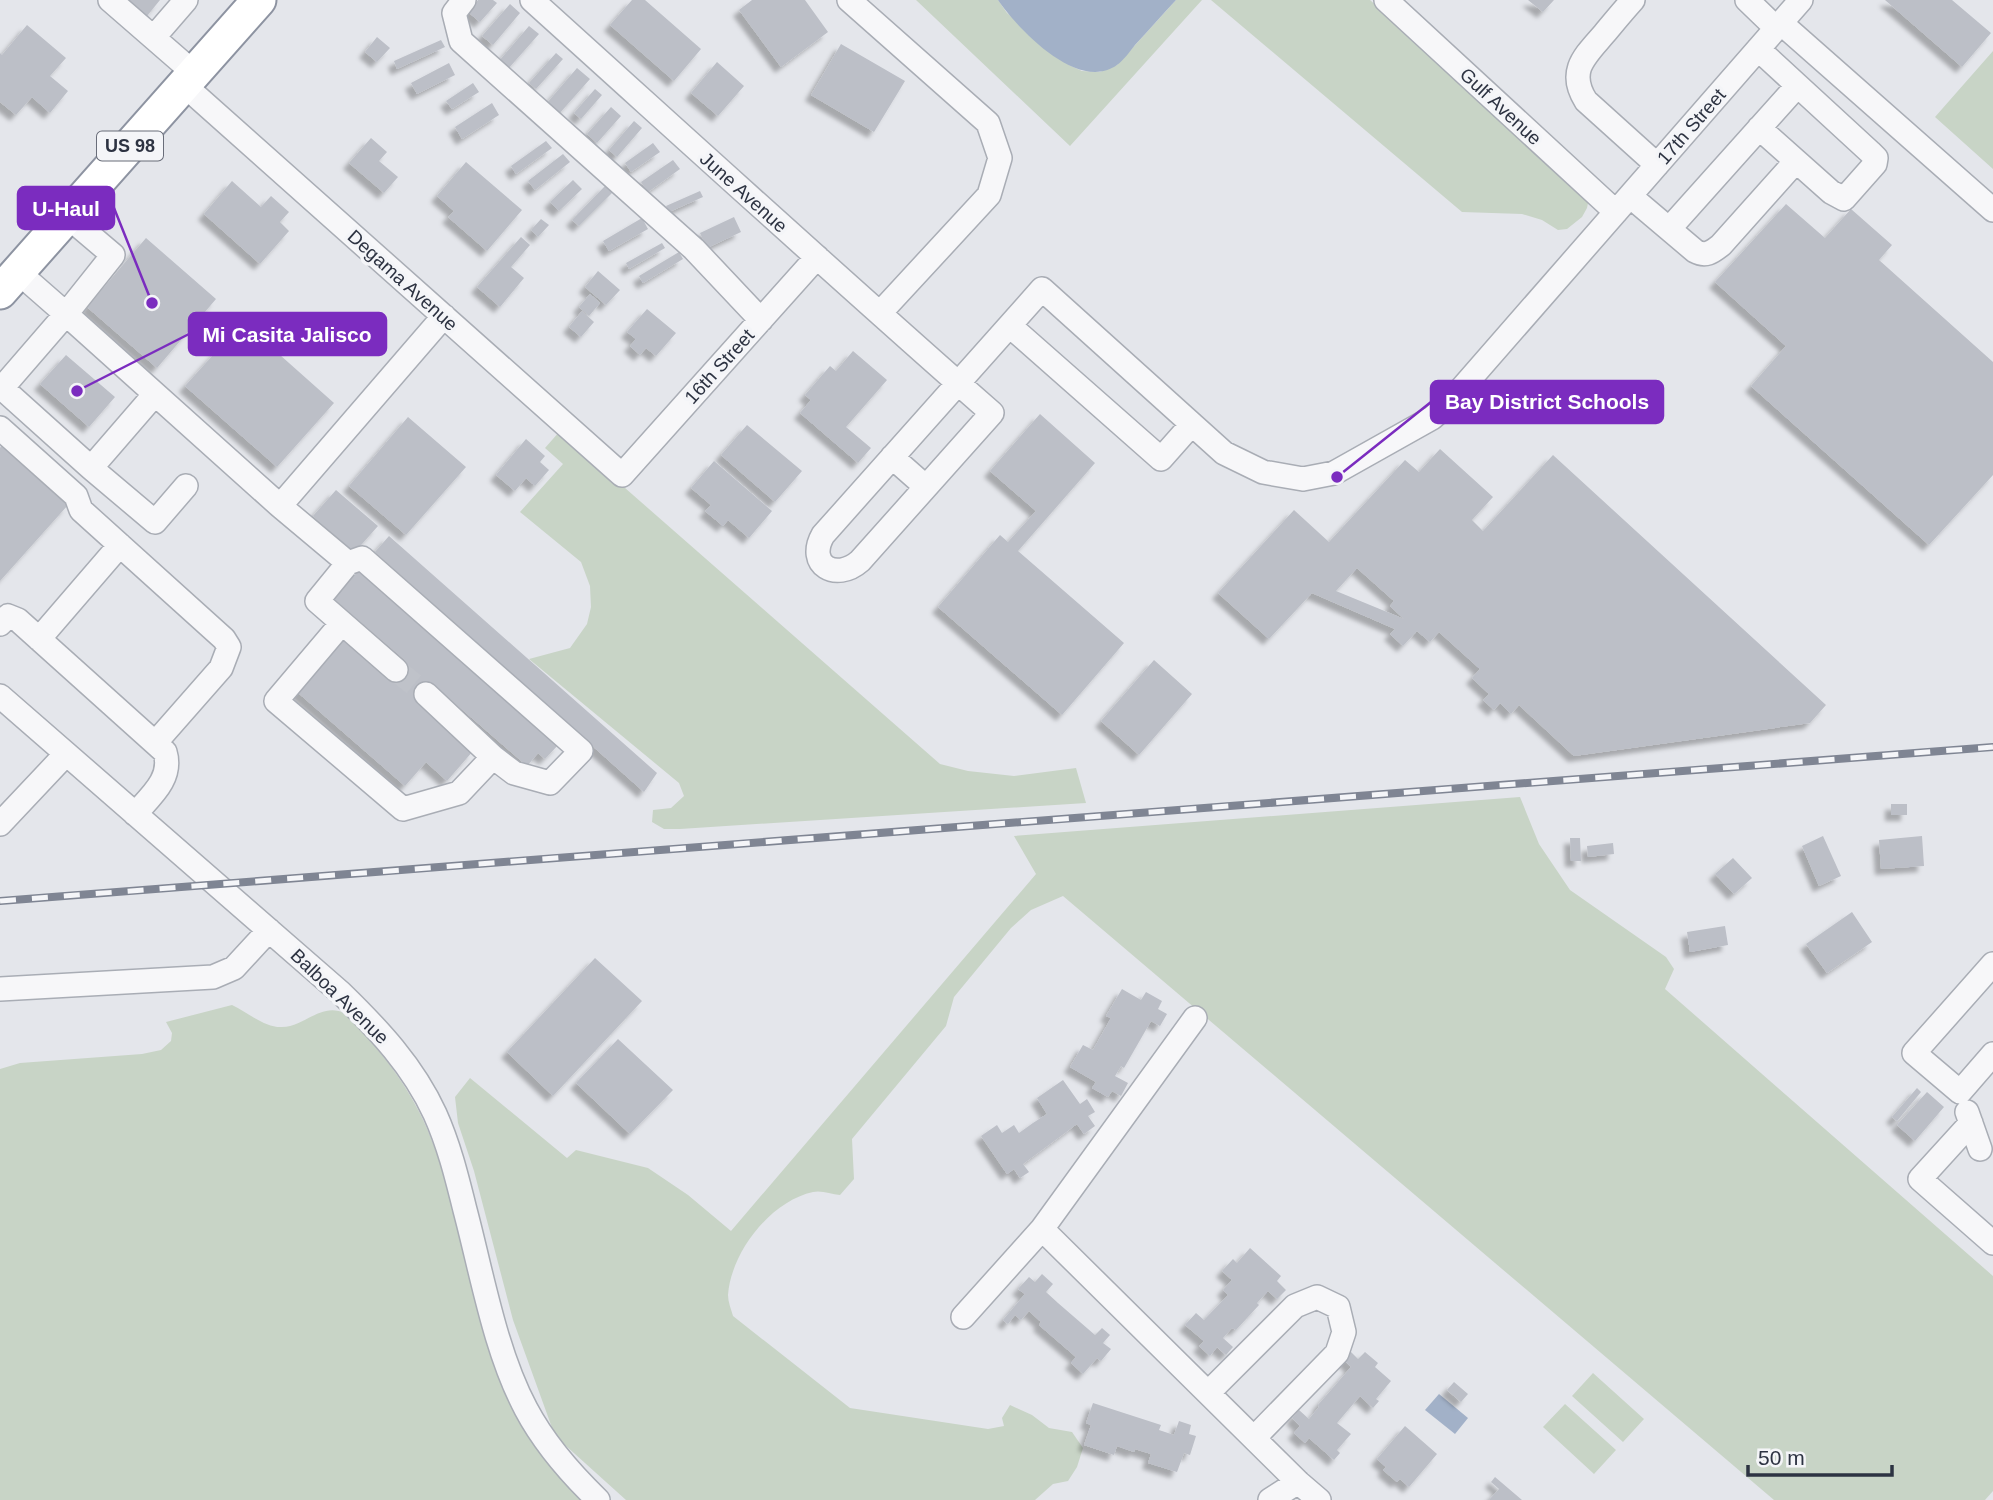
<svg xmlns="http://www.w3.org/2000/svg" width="1993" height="1500" font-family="Helvetica,sans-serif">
	<defs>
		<filter id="shadow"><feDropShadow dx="-6" dy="6" stdDeviation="2" flood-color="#0004"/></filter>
	</defs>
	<rect width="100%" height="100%" fill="#e4e6eb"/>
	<!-- green -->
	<path fill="#c8d4c6" d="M916,0H998L1007,13L1069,65L1082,71L1100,72L1117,65L1176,0H1202L1070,146Z
		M1211,0H1370L1589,198L1587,208L1582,217L1567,229L1558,230L1542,220L1522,214L1462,212Z
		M1993,51V169L1935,117Z
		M560,431L940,764L968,771L1014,776L1076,768L1086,803L680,829H664L652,822L653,810L671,808L684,796L679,783L529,659L570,648L587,624L591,607L590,586L581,562L520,512L563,464L545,448Z
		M1520,797L1539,844L1570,890L1666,957L1674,969L1665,989L1993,1276V1491L1985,1500H1774L1063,896L1031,910L1011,928L954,997L946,1026L852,1139L854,1179L840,1195C831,1194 821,1190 813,1192C771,1201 731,1252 728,1295C728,1302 731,1309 733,1316L850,1408L988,1429L1004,1426L1002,1418L1010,1405L1032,1415L1049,1428L1072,1432L1083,1448L1077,1467L1068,1481L1053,1484L1035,1500H626L555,1436L513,1320L474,1171L458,1123L455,1097L470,1078L567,1158L576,1150L648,1168L688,1195L731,1231L1036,874L1014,836Z
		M232,1005C247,1012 265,1028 282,1027C305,1027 320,1002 345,1013C383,1052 417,1096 435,1149C465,1231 473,1330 513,1408C530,1443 559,1471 584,1500H0V1069L20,1063L142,1054L161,1050L171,1041L172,1033L166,1022Z
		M1593,1373L1644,1419L1623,1442L1572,1396Z
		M1565,1404L1616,1450L1594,1474L1543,1427Z"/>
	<!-- water -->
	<path fill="#a2b1c8" d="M998,0H1176C1162,15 1149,30 1135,45C1130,51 1124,60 1117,65C1078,93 1018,29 998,0Z
		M1439,1394L1468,1418L1455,1434L1425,1410Z"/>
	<!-- building -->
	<path fill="#bcbfc7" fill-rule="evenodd" filter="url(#shadow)" d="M129,0H160L147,16Z
		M478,0H493L497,3L480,22L468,12Z
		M632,0H645L701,49L674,81L610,25Z
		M752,0H805L828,32L781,67L739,10Z
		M1528,0H1554L1543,12Z
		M1885,0H1952L1991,33L1962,67Z
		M510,4L520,13L493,45L482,36Z
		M27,25L66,58L50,76L68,91L50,113L32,97L16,115L0,102V53L2,55Z
		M529,26L539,34L508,69L499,61Z
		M377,37L390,48L377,62L365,52Z
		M441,40L445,47L397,69L394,61Z
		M841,44L905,81L874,132L811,95Z
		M556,53L563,59L536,89L529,83Z
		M717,62L744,86L718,116L691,93Z
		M449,63L455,75L417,94L411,83Z
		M577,68L590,79L559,114L547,103Z
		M473,83L479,92L452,109L446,101Z
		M595,89L602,95L581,119L574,113Z
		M492,103L499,115L462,139L455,127Z
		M611,107L621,116L597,143L587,134Z
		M634,121L642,128L617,157L609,150Z
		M371,138L387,152L379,161L398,177L384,193L349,163Z
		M546,141L552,148L516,174L511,166Z
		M653,143L660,152L631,172L625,163Z
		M563,154L570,162L535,190L528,181Z
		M673,160L680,169L648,192L641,182Z
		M466,162L522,210L487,251L448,217L454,211L437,196Z
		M573,180L582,189L559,211L550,202Z
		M232,181L261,207L271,196L289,212L280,222L289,231L260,264L204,214Z
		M606,185L613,192L579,226L572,220Z
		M700,191L703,197L669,212L666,206Z
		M1786,204L1825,238L1851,209L1892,245L1879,260L1993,362V475L1929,545L1751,386L1786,346L1715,282Z
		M734,217L741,232L707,248L700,233Z
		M642,218L648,229L609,251L603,241Z
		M541,219L549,225L538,237L531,230Z
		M521,237L530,245L511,267L524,278L500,307L477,287Z
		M146,238L216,299L157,368L87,307Z
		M662,243L665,248L629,269L626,263Z
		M679,252L683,259L643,283L639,276Z
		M598,271L620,290L606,305L585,287Z
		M590,294L600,303L589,316L579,307Z
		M647,309L676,333L656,356L646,348L640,355L630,346L636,339L627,332Z
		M582,311L594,322L581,337L569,327Z
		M243,322L334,403L277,467L185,386Z
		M853,351L887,380L846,427L871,448L858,463L800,413L811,400L805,395L830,366L836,371Z
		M66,355L115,397L89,427L40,384Z
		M1040,414L1095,463L1018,551L1124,643L1062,715L938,607L1000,535L1008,542L1036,511L990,471Z
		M408,417L466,467L406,535L349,486Z
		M747,425L802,471L775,502L721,455Z
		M526,439L545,456L540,462L549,470L535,486L526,478L515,491L496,475Z
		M1,446L68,505L0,581V448Z
		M1440,449L1493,497L1472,520L1483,531L1553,455L1826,705L1810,723L1574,756L1519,705L1511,714L1500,703L1494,710L1483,700L1489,694L1472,678L1480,669L1439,632L1430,642L1417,631L1403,646L1390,634L1395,629L1312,593L1269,639L1218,593L1294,510L1329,542L1405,460L1419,472ZM1357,568L1394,601L1390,606L1404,619L1336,591Z
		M714,461L772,511L749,538L728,520L723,526L705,511L711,505L691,488Z
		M336,490L378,526L354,553L313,516Z
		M389,536L657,773L644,792L375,552Z
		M359,570L559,744L545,759L538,753L527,766L434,685L418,703L473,751L447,781L426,762L405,786L296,691L343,638L389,678L405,660L334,599Z
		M1154,660L1192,694L1139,755L1101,721Z
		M1891,804H1907V815H1891Z
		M1823,836L1841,876L1819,886L1802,846Z
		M1922,836L1924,866L1881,869L1879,840Z
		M1570,838H1580L1581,861H1571Z
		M1613,843L1614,854L1588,857L1587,846Z
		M1733,858L1752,878L1734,894L1715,874Z
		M1852,912L1872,942L1827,973L1806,944Z
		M1725,926L1728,945L1690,952L1687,932Z
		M595,958L642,1001L553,1096L507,1052Z
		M1122,989L1141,1000L1146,992L1162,1001L1158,1009L1167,1014L1160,1026L1151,1021L1124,1068L1121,1066L1115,1076L1128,1083L1121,1096L1112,1091L1108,1097L1092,1088L1096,1082L1070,1067L1083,1045L1093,1050L1111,1018L1106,1016Z
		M618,1039L673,1090L630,1134L576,1083Z
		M1063,1080L1080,1104L1087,1099L1095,1112L1088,1116L1095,1126L1084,1134L1077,1124L1023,1164L1029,1172L1020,1178L1014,1169L1007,1174L981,1136L997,1125L1002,1133L1014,1125L1019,1133L1033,1123L1047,1114L1037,1098Z
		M1917,1088L1921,1092L1897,1121L1892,1117Z
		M1927,1092L1944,1107L1915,1141L1897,1125Z
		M1250,1248L1281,1276L1277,1281L1286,1290L1277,1299L1268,1291L1257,1303L1259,1305L1236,1330L1232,1328L1223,1338L1233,1347L1226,1355L1217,1347L1210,1356L1199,1346L1204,1341L1185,1325L1196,1313L1204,1320L1228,1295L1223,1290L1232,1280L1222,1271L1233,1259L1237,1263Z
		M1042,1274L1053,1284L1046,1292L1058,1303L1095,1335L1102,1328L1110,1335L1103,1343L1111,1349L1101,1361L1097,1358L1083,1374L1071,1363L1076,1357L1039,1325L1041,1322L1029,1311L1021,1320L1015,1315L1008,1324L1003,1320L1025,1294L1018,1289L1029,1277L1035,1282Z
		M1350,1351L1358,1359L1365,1352L1378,1363L1375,1367L1391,1381L1376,1399L1379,1401L1373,1408L1360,1396L1337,1423L1351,1434L1337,1450L1340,1453L1334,1460L1309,1438L1305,1443L1294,1433L1300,1426L1292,1418L1299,1410L1309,1419L1319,1407L1318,1405L1351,1367L1343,1359Z
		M1454,1382L1468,1394L1461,1402L1447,1390Z
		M1093,1403L1161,1425L1159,1430L1174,1435L1179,1421L1191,1425L1189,1434L1196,1436L1190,1455L1184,1453L1177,1472L1148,1463L1151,1454L1135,1449L1134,1452L1117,1446L1114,1455L1084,1445L1091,1425L1086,1423Z
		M1405,1426L1437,1454L1409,1487L1400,1479L1397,1482L1383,1470L1386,1467L1377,1459Z
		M1495,1477L1522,1500H1489L1499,1489L1491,1482Z"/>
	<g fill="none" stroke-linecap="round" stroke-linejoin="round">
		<!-- minor-tunnel -->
		<path stroke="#bfc2c9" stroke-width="23" stroke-dasharray="23 11" stroke-linecap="butt" d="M396,670L426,694"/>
		<!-- minor casing -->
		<g stroke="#a9adb5" stroke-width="26">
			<path id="minor" d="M110,0L194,73
				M464,0L454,13L461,41L694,249L761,320
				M532,0C685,138 837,277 992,413L860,561C836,582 806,565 823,535L1042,289L1224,453L1263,472L1303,479L1334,473L1432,418L1449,403L1801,0
				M849,0L988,123L1000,158L989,195L880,313
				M1386,0L1616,212
				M1633,0C1623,11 1614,22 1604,34C1585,56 1567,71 1586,101L1657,165
				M1747,0L1776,28
				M1781,23L1993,210
				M154,37L186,0
				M1758,49L1870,152L1876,158L1875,164L1844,199L1831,192L1759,128
				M184,85L622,475L817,257
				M1630,196L1695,251C1706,257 1712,252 1721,245L1796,161
				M1669,229L1797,86
				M18,272L66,314L113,255L67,216
				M1010,326L1161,459L1192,424
				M0,386L2,388L66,314L280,506L444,316
				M2,388L91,468L155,394
				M0,428L76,496L81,510L224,639L229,647L221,668L156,742
				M892,457L926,487
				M91,468L155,522L186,486
				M280,506L348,563L362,558L581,751L550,783L514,773L493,757L426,694
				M348,563L317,601L396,670
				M342,623L276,701L403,809L459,793L493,757
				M0,624L8,616L18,620L165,752C173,778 151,796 135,814
				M39,639L120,545
				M0,696L341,993C378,1029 413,1066 435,1114C449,1145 457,1178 465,1210C482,1274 495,1351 526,1409C544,1443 570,1473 598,1500
				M0,824L66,754
				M1993,964L1914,1053L1960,1092L1993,1054
				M0,989L213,977L234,968L269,930
				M1967,1112L1980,1149
				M1971,1123L1920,1179L1993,1243
				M1042,1229L1298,1482L1319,1500
				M963,1317L1042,1229L1195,1018
				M1208,1393L1295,1306L1317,1297L1338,1307L1344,1332L1337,1353L1254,1438
				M1270,1500L1298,1482"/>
		</g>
		<!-- highway casing -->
		<g stroke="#8d93a1" stroke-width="37">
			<path id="highway" d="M0,292L259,0"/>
		</g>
		<!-- minor -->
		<use href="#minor" stroke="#f7f7f9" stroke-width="23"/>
		<!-- highway -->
		<use href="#highway" stroke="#fff" stroke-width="33"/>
		<!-- rail casing -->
		<g stroke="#7f8593" stroke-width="8">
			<path id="rail" d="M0,901L1993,747"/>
		</g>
		<!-- rail -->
		<use href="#rail" stroke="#f4f5f8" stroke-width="5" stroke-dasharray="16" stroke-linecap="butt"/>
	</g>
	<g text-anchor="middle" stroke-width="7" stroke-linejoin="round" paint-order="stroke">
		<!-- shield labels -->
		<rect fill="#f4f5f8" stroke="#696d79" stroke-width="2" x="97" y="131.5" width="66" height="29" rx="5"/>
		<g font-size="18" font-weight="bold" fill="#2d3342">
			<text x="130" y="152">US 98</text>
		</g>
		<!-- street labels -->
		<g font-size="19" fill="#2d3342" stroke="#f4f5f8">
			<text transform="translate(1501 106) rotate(43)" y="7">Gulf Avenue</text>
			<text transform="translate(1691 126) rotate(-49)" y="7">17th Street</text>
			<text transform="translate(744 192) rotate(42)" y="7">June Avenue</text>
			<text transform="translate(403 280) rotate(42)" y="7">Degama Avenue</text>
			<text transform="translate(719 366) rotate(-48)" y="7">16th Street</text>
			<text transform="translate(340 996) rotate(44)" y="7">Balboa Avenue</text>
		</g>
	</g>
	<!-- callouts -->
	<path fill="none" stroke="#7b2cbf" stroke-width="2.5" d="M152 303L114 208M77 391L189 334M1337 477L1431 402"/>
	<g fill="#7b2cbf" stroke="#f4f5f8" stroke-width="2.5">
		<circle cx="152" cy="303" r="7"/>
		<circle cx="77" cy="391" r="7"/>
		<circle cx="1337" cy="477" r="7"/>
	</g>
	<g fill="#7b2cbf" stroke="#7b2cbf" stroke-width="2.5">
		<rect x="18" y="187" width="96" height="42" rx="7"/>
		<rect x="189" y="313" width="197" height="42" rx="7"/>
		<rect x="1431" y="381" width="232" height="42" rx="7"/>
	</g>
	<g font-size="21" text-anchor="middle" font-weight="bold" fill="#fff">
		<text x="66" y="216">U-Haul</text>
		<text x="287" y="342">Mi Casita Jalisco</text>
		<text x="1547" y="409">Bay District Schools</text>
	</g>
	<!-- scale -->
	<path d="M1748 1465v10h144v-10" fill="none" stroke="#2d3342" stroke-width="3.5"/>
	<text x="1758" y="1465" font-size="21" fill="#2d3342" stroke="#f4f5f8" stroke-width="5" paint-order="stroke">50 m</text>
</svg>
